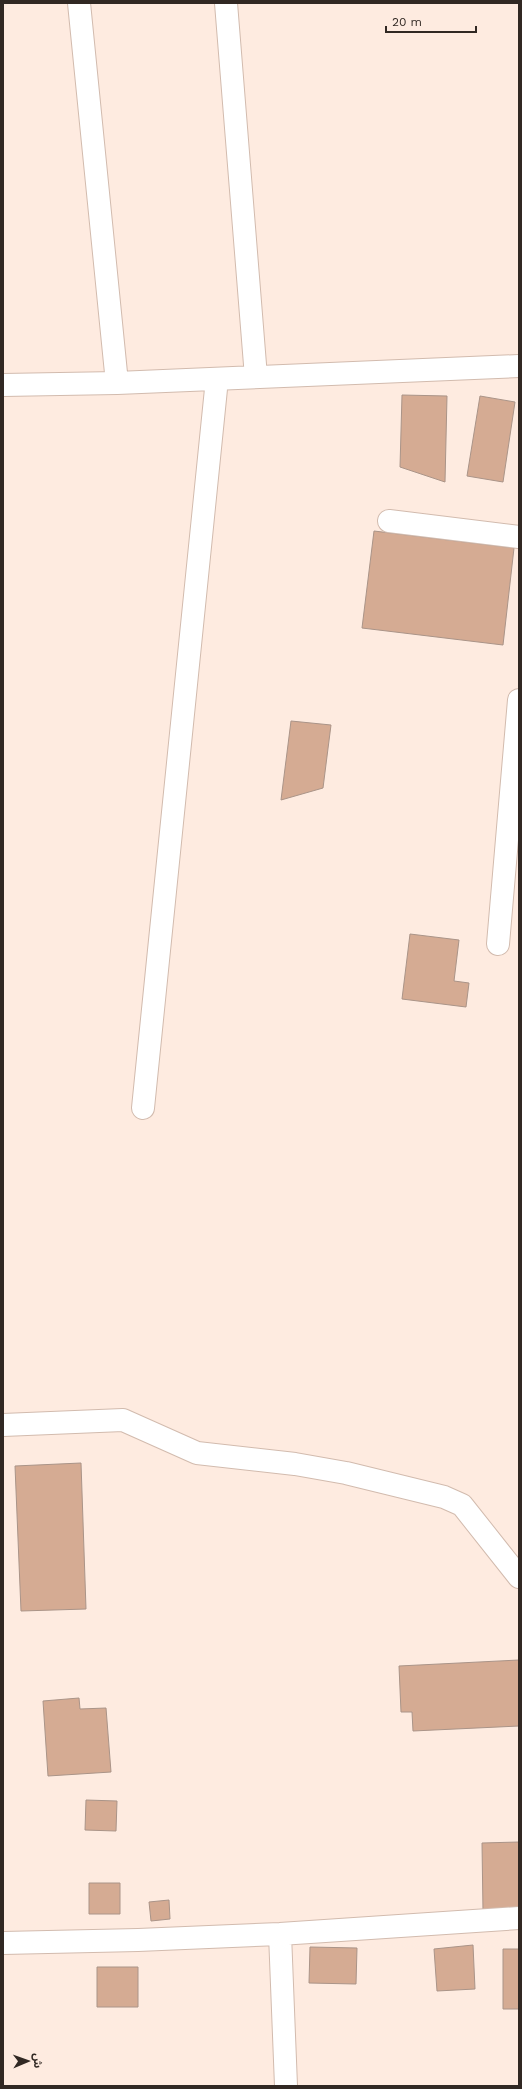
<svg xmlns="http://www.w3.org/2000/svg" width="522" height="2089" font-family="'Work Sans','Noto Sans Arabic',sans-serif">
	<rect width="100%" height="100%" fill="#feebe0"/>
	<!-- building -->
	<path fill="#d5ab93" stroke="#aa9488" d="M402,395L447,396L445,482L400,467Z
		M480,396L515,402L503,482L467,476Z
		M374,531L514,548L503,645L362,628Z
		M291,721L331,725L323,788L281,800Z
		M410,934L459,940L454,981L469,983L466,1007L402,999Z
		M81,1463L86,1609L21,1611L15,1466Z
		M519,1660V1726L413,1731L412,1712H401L399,1666Z
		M79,1698L80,1709L106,1708L111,1772L48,1776L43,1701Z
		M86,1800L117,1801L116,1831L85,1830Z
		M519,1842V1910L483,1911L482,1843Z
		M89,1883H120V1914H89Z
		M169,1900L170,1919L151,1921L149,1902Z
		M473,1945L475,1989L437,1991L434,1949Z
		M310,1947L357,1948L356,1984L309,1983Z
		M503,1949H519V2009H503Z
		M97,1967H138V2007H97Z"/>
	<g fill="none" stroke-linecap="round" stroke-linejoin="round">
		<!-- minor casing -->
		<g stroke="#d2bbae" stroke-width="24">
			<path id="minor" d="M79,3L117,383
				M226,3L256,377
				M3,385L117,383L519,366
				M389,521L519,537
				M498,944L519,700
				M143,1108L217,379
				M3,1425L123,1420L197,1453L295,1464L346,1473L444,1497L462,1505L519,1577
				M280,1934L286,2086
				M3,1943L138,1940L280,1934L519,1918"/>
		</g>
		<!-- minor -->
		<use href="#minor" stroke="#fff" stroke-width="22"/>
	</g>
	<!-- border -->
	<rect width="522" height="2089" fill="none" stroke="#312823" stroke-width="8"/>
	<!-- north arrow -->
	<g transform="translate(28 2061) rotate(88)" stroke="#feebe0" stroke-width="3" paint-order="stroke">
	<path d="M0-3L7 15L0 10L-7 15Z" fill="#312823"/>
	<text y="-6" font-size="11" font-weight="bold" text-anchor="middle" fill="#312823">ش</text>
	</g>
	<!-- scale -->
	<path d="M386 26v6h90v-6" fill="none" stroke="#312823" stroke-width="2"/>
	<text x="392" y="26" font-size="12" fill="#312823" stroke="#feebe0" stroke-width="3" paint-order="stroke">20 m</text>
</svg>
